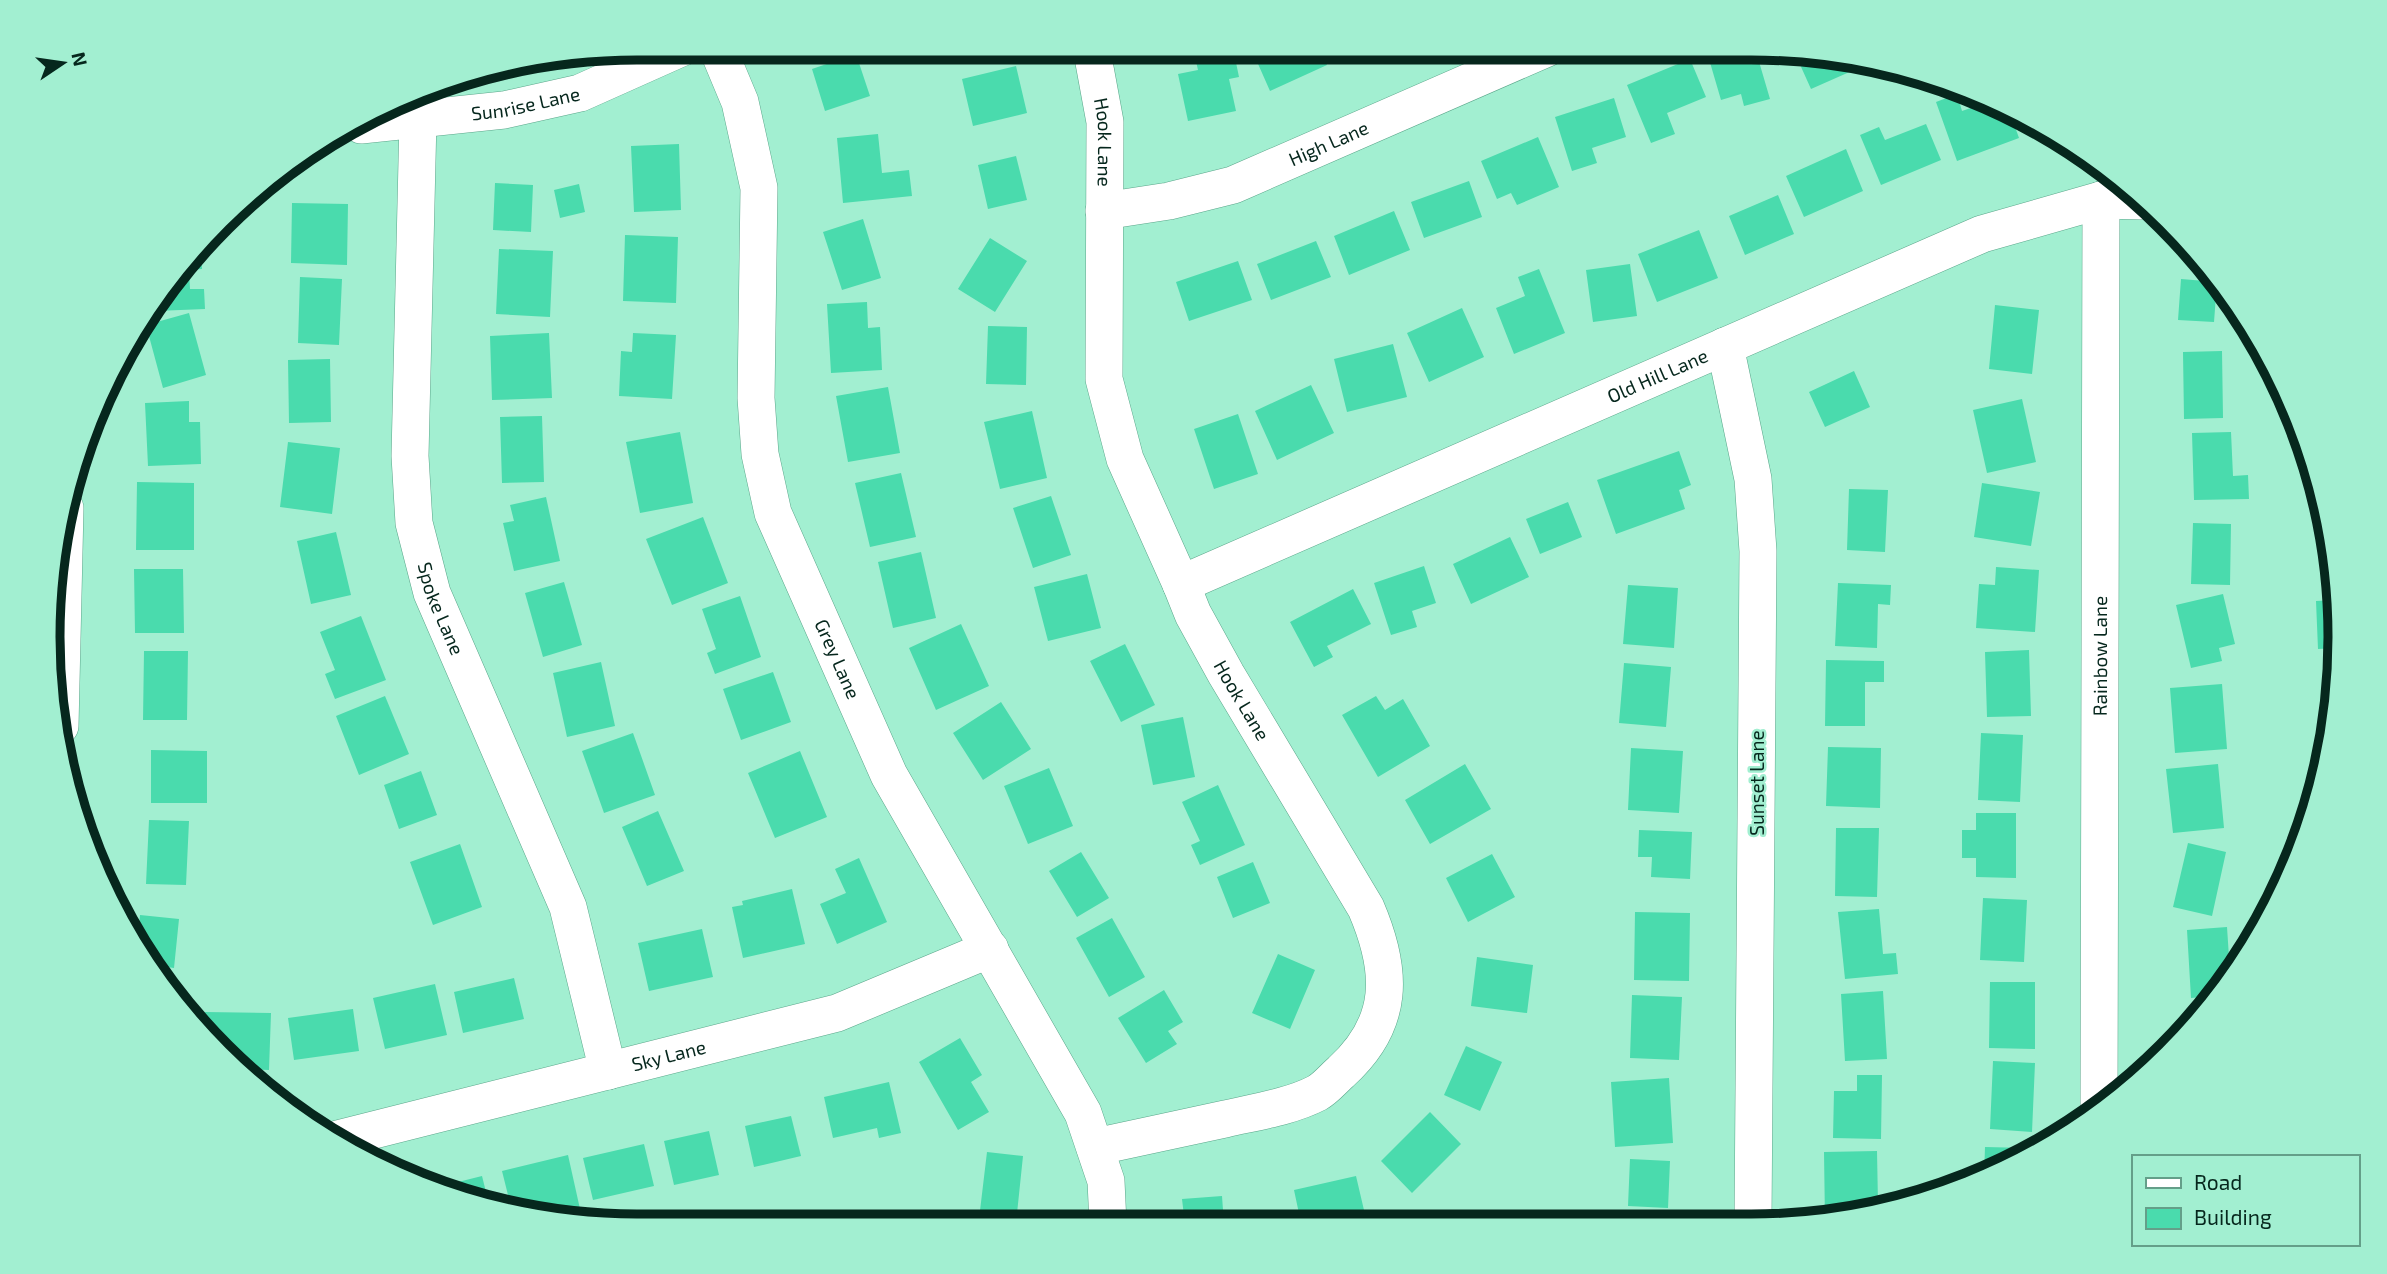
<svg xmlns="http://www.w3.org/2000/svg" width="2387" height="1274" font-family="'Exo 2',sans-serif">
	<rect width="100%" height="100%" fill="#a2efd1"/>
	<!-- building -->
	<path fill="#4adbad" d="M955,48H975L957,54Z
		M1193,48H1233L1239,77L1229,79L1236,111L1188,121L1178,74L1198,70Z
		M1251,48H1320L1327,65L1270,91Z
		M1744,48H1755L1770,99L1744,106L1741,94L1721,100L1709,59Z
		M1793,49L1848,58L1854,70L1811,89Z
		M856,54L870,96L825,111L812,69Z
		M1690,59L1706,97L1667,113L1675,134L1651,143L1627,85Z
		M1016,66L1027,113L973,126L962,79Z
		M1957,94L1962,111L1991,101L2008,107L2019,138L1957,161L1936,102Z
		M1614,98L1626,137L1592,148L1597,163L1572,171L1555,117Z
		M1926,124L1941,160L1881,185L1860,135L1879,127L1885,140Z
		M878,134L882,173L909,170L912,196L843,203L837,138Z
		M1538,137L1559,187L1517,205L1511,193L1497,199L1481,161Z
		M679,144L681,210L634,212L631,146Z
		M1846,149L1863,191L1804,217L1786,176Z
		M1016,156L1027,200L988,209L978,165Z
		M1469,181L1482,217L1424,238L1411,202Z
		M495,183L533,185L531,232L493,230Z
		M579,184L585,212L560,218L554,190Z
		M1778,195L1794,234L1745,255L1729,216Z
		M292,203L348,204L347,265L291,263Z
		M1394,211L1410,250L1349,275L1334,236Z
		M863,219L881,278L842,290L823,232Z
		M1699,230L1718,278L1657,302L1638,254Z
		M625,235L678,237L676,303L623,301Z
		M990,238L1027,261L995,312L958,289Z
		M1316,241L1331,277L1271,300L1257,264Z
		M499,249L553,251L550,317L496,314Z
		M201,251L202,269L189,270L190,289H204L205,309L156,311L155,300Z
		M1238,261L1252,300L1189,321L1176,282Z
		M1630,264L1637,316L1593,322L1586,270Z
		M1539,269L1565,333L1514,354L1496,308L1525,296L1518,277Z
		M300,277L342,279L339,345L298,343Z
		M2181,279L2217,282L2214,322L2178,320Z
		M867,302L868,328L880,327L882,370L831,373L827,304Z
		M1995,305L2039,310L2032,374L1989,369Z
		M1462,308L1484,357L1429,382L1407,333Z
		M189,313L206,375L163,388L146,325Z
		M988,326L1027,327L1026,385L986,384Z
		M549,333L552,398L492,400L490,336Z
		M633,333L676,335L672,399L619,396L621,351L632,352Z
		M1393,344L1407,397L1347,412L1334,359Z
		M2222,351L2223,418L2184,419L2183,352Z
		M330,359L331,422L289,423L288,360Z
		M1854,371L1870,407L1825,427L1809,392Z
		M1311,385L1334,433L1277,460L1255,411Z
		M888,387L900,453L848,462L836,396Z
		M2022,399L2036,462L1987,473L1973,410Z
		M189,401V422H200L201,464L148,466L145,403Z
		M1032,411L1047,478L1000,489L984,422Z
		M1238,414L1258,474L1214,489L1194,429Z
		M542,416L544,482L502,483L500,417Z
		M680,432L693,503L640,513L626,442Z
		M2231,432L2233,476L2248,475L2249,499L2194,500L2192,433Z
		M288,442L340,448L332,514L280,507Z
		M1679,451L1691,485L1679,490L1685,509L1616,534L1597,480Z
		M2313,469L2320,497L2312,496Z
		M901,473L916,537L870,547L855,483Z
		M137,482L194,483V550H136Z
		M1982,483L2040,492L2031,546L1974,537Z
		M1849,489L1888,490L1885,552L1847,550Z
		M1051,496L1071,555L1033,568L1013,508Z
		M546,497L560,561L514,571L503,523L514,521L510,505Z
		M1568,502L1582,537L1540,554L1526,519Z
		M703,517L728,583L672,605L646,539Z
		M2322,517H2325L2335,565H2322Z
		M2193,523L2231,524L2230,585L2191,584Z
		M336,532L351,595L311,604L297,541Z
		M1510,537L1529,577L1471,604L1453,564Z
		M921,552L936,618L893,628L878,562Z
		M1424,566L1436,603L1412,611L1417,627L1391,635L1374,583Z
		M1996,567L2039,570L2035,632L1976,628L1979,584L1995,585Z
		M134,569H183L184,633H135Z
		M1087,574L1101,628L1048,641L1034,587Z
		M564,582L582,645L543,657L525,593Z
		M1838,583L1891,585L1890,605L1878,604L1877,648L1835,646Z
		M1628,585L1678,588L1674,648L1623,644Z
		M1353,589L1371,624L1327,646L1333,657L1314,667L1290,622Z
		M2223,594L2235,644L2219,648L2222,661L2191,668L2176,605Z
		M740,596L761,657L715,674L707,653L716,649L702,609Z
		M2336,600L2338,648L2318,649L2316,601Z
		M361,616L386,680L335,699L325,674L335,670L320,632Z
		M961,624L989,686L936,710L909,648Z
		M1125,644L1155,705L1121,722L1090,661Z
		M2029,650L2031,716L1987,717L1985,652Z
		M144,651H188L187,720H143Z
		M1826,660L1884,661V682H1865V726H1825Z
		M601,662L615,726L567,737L553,673Z
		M1624,663L1671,667L1666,727L1619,723Z
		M773,672L791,722L741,740L723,689Z
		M2222,684L2227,749L2175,753L2170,688Z
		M385,696L409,754L359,775L336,716Z
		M1376,696L1385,710L1403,699L1430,746L1378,777L1342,715Z
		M2327,699H2335L2328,736H2327Z
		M1001,702L1031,749L983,780L953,733Z
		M1183,717L1195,777L1153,785L1141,725Z
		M633,733L655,795L604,813L582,751Z
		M1981,733L2023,735L2020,802L1978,800Z
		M1828,747L1881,748L1880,808L1826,806Z
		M1631,748L1683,751L1679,813L1628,810Z
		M151,750L207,751V803H151Z
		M800,751L827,817L775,838L748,773Z
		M1465,764L1491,809L1430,844L1405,800Z
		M2218,764L2224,828L2173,833L2166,769Z
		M1049,768L1073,826L1028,844L1004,786Z
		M421,771L437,815L399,829L384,785Z
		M1218,785L1245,845L1200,865L1191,845L1200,841L1182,802Z
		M658,811L684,871L647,886L622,827Z
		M1976,813H2016V878L1976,877V858H1962V830H1976Z
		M149,820L189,821L186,885L146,884Z
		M1836,828H1879L1877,897L1835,896Z
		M1639,830L1692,832L1690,879L1651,877L1652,857H1638Z
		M2188,843L2226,852L2212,916L2173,907Z
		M460,844L482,907L433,925L410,862Z
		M1081,852L1109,898L1077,917L1049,871Z
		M1492,854L1515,897L1468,922L1446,878Z
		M859,858L887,922L837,944L820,904L846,893L835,869Z
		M1253,862L1270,903L1233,918L1217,877Z
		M792,889L805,944L743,958L732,907L743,905L742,901Z
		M1983,898L2027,900L2024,962L1980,960Z
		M1879,909L1883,954L1896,953L1898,974L1845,979L1838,912Z
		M1635,912L1690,913L1689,981L1634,980Z
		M140,915L179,919L174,968L146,964L137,946Z
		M1112,918L1145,977L1109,997L1076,938Z
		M2227,927L2230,972L2213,996L2191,998L2187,930Z
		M702,929L713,977L649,991L638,943Z
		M1278,954L1315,970L1290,1029L1252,1013Z
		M1477,957L1533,965L1527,1013L1471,1006Z
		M514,978L524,1019L463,1033L454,992Z
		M1990,982H2035V1049L1989,1048Z
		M435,984L447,1035L385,1049L373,998Z
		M1164,990L1183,1022L1168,1031L1177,1044L1146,1063L1118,1018Z
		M1883,991L1887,1059L1845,1061L1841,994Z
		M1632,995L1682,997L1679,1060L1630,1058Z
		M2189,1008L2204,1009L2186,1032Z
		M353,1009L359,1051L294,1060L288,1018Z
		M205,1012L271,1013L269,1070L241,1069L220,1054L205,1035Z
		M960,1038L982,1075L971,1082L989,1112L958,1130L919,1062Z
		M1466,1046L1502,1062L1480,1111L1444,1095Z
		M1993,1061L2035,1063L2032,1132L1990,1129Z
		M1857,1075H1882L1881,1139L1833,1138L1834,1091H1857Z
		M1669,1078L1673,1143L1615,1147L1611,1082Z
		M889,1082L901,1133L879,1138L877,1128L833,1138L824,1097Z
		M1430,1112L1461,1144L1412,1193L1381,1161Z
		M791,1116L801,1156L754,1167L745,1126Z
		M709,1131L719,1175L674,1185L664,1141Z
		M644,1144L654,1186L593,1200L583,1158Z
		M1985,1147L2027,1148L2026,1153L1984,1177Z
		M1877,1151L1878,1204H1860V1213L1825,1222L1824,1152Z
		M987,1152L1023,1156L1016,1223L979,1219Z
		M568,1155L580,1209L547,1217L512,1211L502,1171Z
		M1630,1159L1670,1161L1668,1208L1628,1206Z
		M482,1176L490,1208L434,1188Z
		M1356,1176L1367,1223H1339L1338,1217L1301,1223L1294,1190Z
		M1222,1196L1224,1224H1185L1182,1199Z"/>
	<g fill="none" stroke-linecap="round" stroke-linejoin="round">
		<!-- minor casing -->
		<g stroke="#5aa68a" stroke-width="38">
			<g id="minor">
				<path id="s1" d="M717,47L740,102L759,188L756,398L760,454L773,513L889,775L1083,1113L1106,1181L1108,1224"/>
				<path id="s2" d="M1089,48L1093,57L1105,122L1104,379L1125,459L1181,584L1193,614L1226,674L1366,908C1393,971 1395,1023 1341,1072C1334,1078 1326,1088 1317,1093C1290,1107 1255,1112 1225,1119C1182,1128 1138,1138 1095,1147"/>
				<path id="s3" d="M418,119L410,456L414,523L432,593L568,907L608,1071"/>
				<path id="s4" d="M361,125L504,110L580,93L683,47"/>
				<path id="s5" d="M1104,211L1169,201L1233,185L1547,48"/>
				<path d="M1725,346L1753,479L1758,551L1753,1222"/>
				<path id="s6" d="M1181,584L1982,234L2101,200L2143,201"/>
				<path d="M60,726L65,508"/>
				<path id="s7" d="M2099,1111L2101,200"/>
				<path id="s8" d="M338,1139L837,1013L990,949"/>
			</g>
		</g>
		<!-- minor -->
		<use href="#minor" stroke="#fff" stroke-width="37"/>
	</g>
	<g text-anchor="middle" stroke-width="5" stroke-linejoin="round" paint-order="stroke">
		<!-- street labels -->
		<g font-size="19" fill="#06271d" stroke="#a2efd1">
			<text dy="7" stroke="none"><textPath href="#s4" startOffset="166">Sunrise Lane</textPath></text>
			<text dy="7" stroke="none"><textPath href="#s2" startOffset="96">Hook Lane</textPath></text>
			<text dy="7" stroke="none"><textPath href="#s5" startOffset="236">High Lane</textPath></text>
			<text dy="7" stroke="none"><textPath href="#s6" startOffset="520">Old Hill Lane</textPath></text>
			<text dy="7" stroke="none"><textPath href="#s3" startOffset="494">Spoke Lane</textPath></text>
			<text dy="7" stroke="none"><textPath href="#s7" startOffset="455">Rainbow Lane</textPath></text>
			<text dy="7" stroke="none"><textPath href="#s1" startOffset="634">Grey Lane</textPath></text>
			<text dy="7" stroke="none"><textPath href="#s2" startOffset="684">Hook Lane</textPath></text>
			<text transform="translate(1757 783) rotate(-90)" y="7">Sunset Lane</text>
			<text dy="7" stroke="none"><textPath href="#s8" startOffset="341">Sky Lane</textPath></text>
		</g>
	</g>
	<!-- crop -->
	<path d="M0 0H2387V1274H0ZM637 60H1751A577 577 0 0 1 2328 637V637A577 577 0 0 1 1751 1214H637A577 577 0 0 1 60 637V637A577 577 0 0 1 637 60Z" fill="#a2efd1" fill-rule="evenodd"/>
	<path fill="none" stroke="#06271d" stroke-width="9" d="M637 60H1751A577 577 0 0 1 2328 637V637A577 577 0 0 1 1751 1214H637A577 577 0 0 1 60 637V637A577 577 0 0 1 637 60Z"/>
	<!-- legend -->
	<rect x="2132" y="1155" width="228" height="91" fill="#a2efd1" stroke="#649f89" stroke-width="2"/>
	<rect x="2146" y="1178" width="35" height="10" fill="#ffffff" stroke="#649f89" stroke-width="2"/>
	<text x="2194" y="1190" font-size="21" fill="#06271d">Road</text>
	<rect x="2146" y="1208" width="35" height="21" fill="#4adbad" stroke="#649f89" stroke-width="2"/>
	<text x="2194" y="1225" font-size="21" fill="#06271d">Building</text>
	<!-- north arrow -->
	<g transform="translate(63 63) rotate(77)" stroke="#a2efd1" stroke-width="5" paint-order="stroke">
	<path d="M0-5L12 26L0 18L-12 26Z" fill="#06271d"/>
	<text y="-10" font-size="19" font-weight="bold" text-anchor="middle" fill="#06271d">N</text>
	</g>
</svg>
